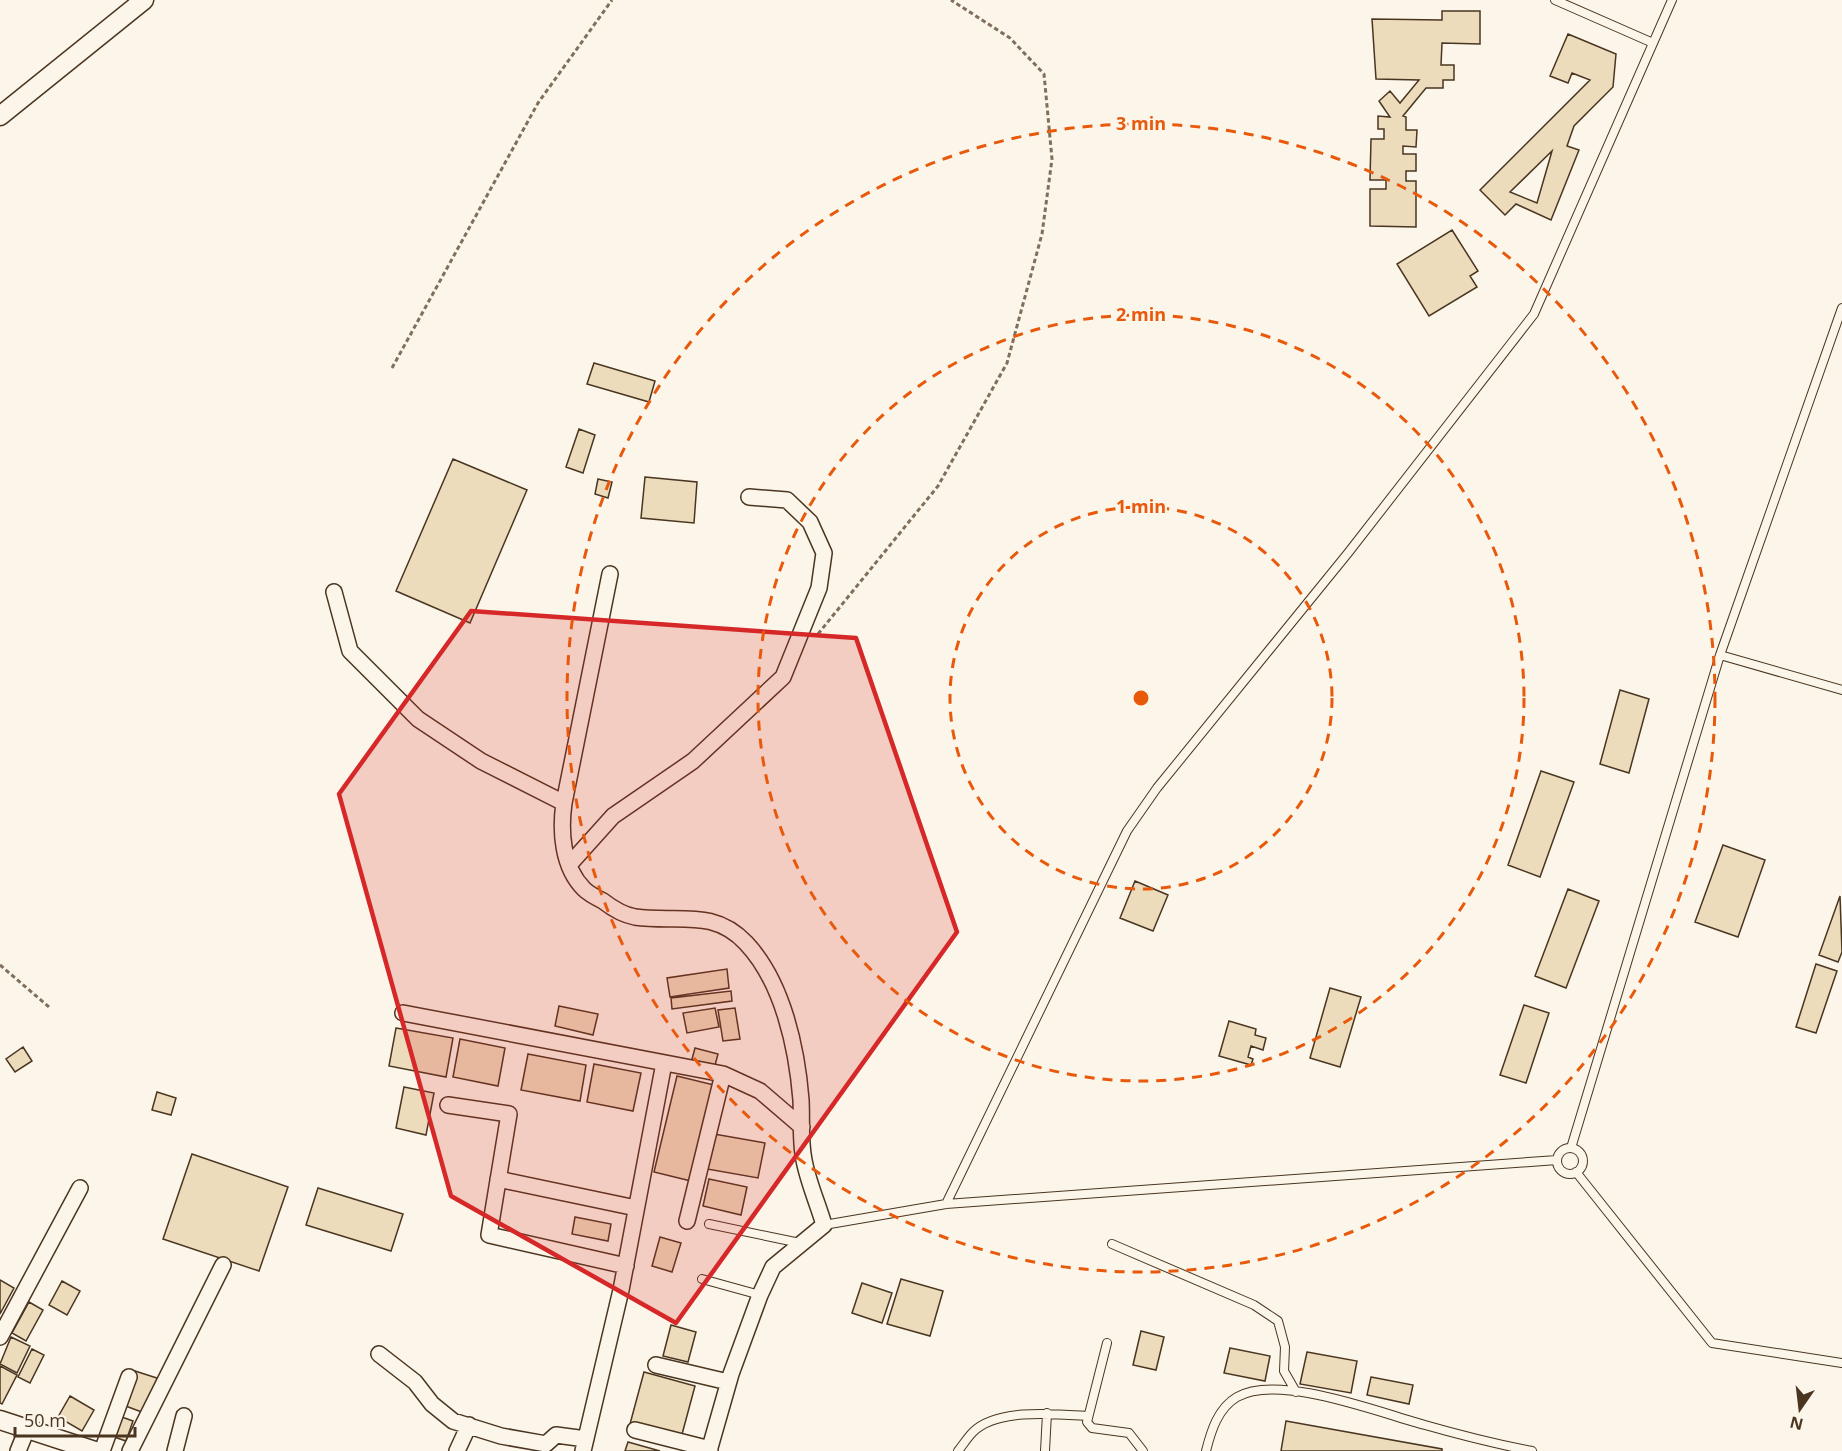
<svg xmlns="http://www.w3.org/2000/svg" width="1842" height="1451" font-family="'Open Sans',sans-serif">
	<rect width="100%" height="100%" fill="#fbf6e9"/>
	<!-- building -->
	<path fill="#ecdcbc" stroke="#4a3520" stroke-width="1.5" fill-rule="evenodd" d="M1442,11H1480V44L1442,43L1441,65H1454V80H1443V88H1426L1403,116L1406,117V130H1417L1416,147L1403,146V154H1416V171H1406V181H1416V227L1370,226V189H1386V180H1370L1371,139H1384V129H1378V116L1390,117L1379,101L1390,91L1400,103L1419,80L1376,79L1372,19L1442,20Z
		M1568,34L1616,54L1613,87L1574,126L1567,146L1579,150L1551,220L1516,204L1505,215L1480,190L1590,80L1572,73L1568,83L1550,76ZM1552,151L1537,203L1510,192Z
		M1452,230L1478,271L1470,276L1477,287L1429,316L1397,264Z
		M594,363L655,381L649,402L587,384Z
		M579,429L595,435L583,473L566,467Z
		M453,459L527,490L470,623L396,591Z
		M645,477L697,482L694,523L641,518Z
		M598,479L612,482L608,498L595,494Z
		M1620,690L1649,699L1629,773L1600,764Z
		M1541,771L1574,782L1540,877L1508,865Z
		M1723,845L1765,860L1738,937L1695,922Z
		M1135,881L1168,895L1153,931L1120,918Z
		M1568,889L1599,901L1566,988L1535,976Z
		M1840,896L1842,952L1838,962L1819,955Z
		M1816,964L1837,971L1816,1033L1796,1027Z
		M727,969L729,988L670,997L667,978Z
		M1330,988L1361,997L1340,1067L1310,1058Z
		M731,991L732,1001L672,1009L671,998Z
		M1524,1005L1549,1013L1526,1083L1500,1075Z
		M559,1006L598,1014L593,1035L555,1026Z
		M715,1008L719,1027L687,1033L683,1013Z
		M735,1008L740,1039L723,1041L718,1010Z
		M1229,1021L1256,1029L1255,1035L1266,1038L1263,1050L1251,1046L1248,1057L1253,1059L1251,1065L1219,1056Z
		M396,1028L453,1038L446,1077L389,1066Z
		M460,1039L505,1048L498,1086L453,1077Z
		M23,1047L32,1061L15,1072L6,1059Z
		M695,1048L718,1054L714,1069L691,1063Z
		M528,1054L586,1065L580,1101L521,1090Z
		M594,1064L641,1073L633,1111L587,1102Z
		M677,1076L714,1085L691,1181L654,1172Z
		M404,1087L434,1093L426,1135L396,1128Z
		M157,1092L176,1098L171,1115L152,1110Z
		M714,1134L765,1143L758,1178L707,1169Z
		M192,1154L288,1187L259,1271L163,1239Z
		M709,1179L747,1187L741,1215L703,1206Z
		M318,1188L403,1214L391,1251L306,1225Z
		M575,1217L611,1224L608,1241L572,1234Z
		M660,1237L681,1243L672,1272L652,1266Z
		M901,1279L943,1291L930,1336L887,1324Z
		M0,1280L14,1288L0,1314Z
		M62,1281L80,1291L67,1315L49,1305Z
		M862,1283L892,1293L882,1323L852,1313Z
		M29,1302L43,1310L26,1341L12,1333Z
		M671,1325L696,1332L688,1362L663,1356Z
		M1141,1331L1164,1337L1156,1370L1133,1365Z
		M11,1337L30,1346L17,1373L0,1364Z
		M1230,1348L1270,1356L1265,1381L1224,1373Z
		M32,1349L44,1355L30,1383L18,1377Z
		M1307,1352L1357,1361L1351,1393L1300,1384Z
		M0,1366L17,1375L2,1404L0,1403Z
		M135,1371L160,1379L147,1414L123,1405Z
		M644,1372L695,1386L681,1438L630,1424Z
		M1371,1377L1413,1385L1409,1404L1367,1395Z
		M70,1396L94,1410L82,1431L58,1417Z
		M119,1416L133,1421L126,1441L111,1436Z
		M1286,1421L1442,1449V1451H1281Z
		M628,1442L660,1451H625Z"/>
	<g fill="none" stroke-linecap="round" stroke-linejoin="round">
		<!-- service casing -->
		<g stroke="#4a3520" stroke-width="10">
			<path id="service" d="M1555,0L1653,43
				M1720,655L1842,690
				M1571,1148L1720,655L1842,308
				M1557 1161a13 13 0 1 1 26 0a13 13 0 1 1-26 0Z
				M1576,1172L1712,1343L1842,1363
				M946,1204L1127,831L1157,788L1348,553L1534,314L1672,0
				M709,1224L800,1243
				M824,1225L946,1204L1557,1160
				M1112,1244L1254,1305L1278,1321L1285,1347L1284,1371L1296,1392
				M702,1279L760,1295
				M1107,1343L1087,1422L1092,1428L1129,1433L1143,1451
				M958,1451C963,1445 967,1438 973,1432C997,1408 1056,1414 1087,1416
				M1045,1451L1047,1413
				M1206,1451C1211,1431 1218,1408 1237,1397C1279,1373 1380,1413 1425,1425C1460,1435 1496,1444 1532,1451"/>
		</g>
		<!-- minor casing -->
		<g stroke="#4a3520" stroke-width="18">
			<path id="minor" d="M610,574L564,803C560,831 562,867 584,889C589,894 597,898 603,901C612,908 624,915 635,917C678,923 713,908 746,943C783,982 797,1049 801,1100C802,1120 800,1141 804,1160C808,1182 818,1204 824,1225L773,1267L760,1295L731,1374L709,1451
				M334,592L350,651L418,719L481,761L564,803
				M569,865L613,816L693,761L783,677L819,588L824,553L810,522L787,500L749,497
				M403,1013L723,1074L760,1091L802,1127
				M448,1105L509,1114L489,1235L626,1266
				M498,1179L636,1208
				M687,1221L723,1074
				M0,1337L80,1188
				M379,1354L415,1382L432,1404L453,1421L501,1436L546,1444L556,1435L586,1439
				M656,1365L728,1382
				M635,1430L710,1449
				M18,1451L27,1429
				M102,1451L129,1377
				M130,1451L223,1265
				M175,1451L184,1416
				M457,1451L469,1425
				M583,1451L621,1290L664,1063"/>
		</g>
		<!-- tertiary casing -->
		<g stroke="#4a3520" stroke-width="21">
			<path id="tertiary" d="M0,116L144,0
				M0,1420L95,1451"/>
		</g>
		<!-- path -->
		<path stroke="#7f6f5c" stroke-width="3" stroke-dasharray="4.5 3" stroke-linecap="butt" d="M392,368L538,103L612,0
			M818,634L938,486L1007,363L1042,234L1052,159L1044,74L1010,38L951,0
			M0,965L49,1007"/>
		<!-- service -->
		<use href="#service" stroke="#fbf6e9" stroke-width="8"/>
		<!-- minor -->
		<use href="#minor" stroke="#fbf6e9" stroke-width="15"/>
		<!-- tertiary -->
		<use href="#tertiary" stroke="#fbf6e9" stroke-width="18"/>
	</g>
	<!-- marked area -->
	<path fill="#d62828" fill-opacity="0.2" stroke="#d62828" stroke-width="4.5" stroke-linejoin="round" d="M471,611L856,638L957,932L676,1323L451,1196L339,794Z"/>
	<!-- distance rings -->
	<g fill="none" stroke="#e8590c" stroke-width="3" stroke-dasharray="10 8">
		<circle cx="1141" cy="698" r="191"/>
		<circle cx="1141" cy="698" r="383"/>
		<circle cx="1141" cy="698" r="574"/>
	</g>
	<circle cx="1141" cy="698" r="9" fill="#e8590c" stroke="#fbf6e9" stroke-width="3"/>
	<g font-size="18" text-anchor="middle" font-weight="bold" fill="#e8590c" stroke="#fbf6e9" stroke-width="4.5" stroke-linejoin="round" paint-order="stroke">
		<text x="1141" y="130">3 min</text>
		<text x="1141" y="321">2 min</text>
		<text x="1141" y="513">1 min</text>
	</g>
	<!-- north arrow -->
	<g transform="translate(1800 1409) rotate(194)" stroke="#fbf6e9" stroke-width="4.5" paint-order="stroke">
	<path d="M0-4.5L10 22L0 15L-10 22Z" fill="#4a3520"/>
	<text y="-9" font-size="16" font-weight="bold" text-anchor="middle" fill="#4a3520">N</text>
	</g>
	<!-- scale -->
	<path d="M15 1427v9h120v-9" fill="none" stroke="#4a3520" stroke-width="3"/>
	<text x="24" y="1427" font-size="18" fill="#4a3520" stroke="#fbf6e9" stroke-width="4.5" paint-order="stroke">50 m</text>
</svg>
